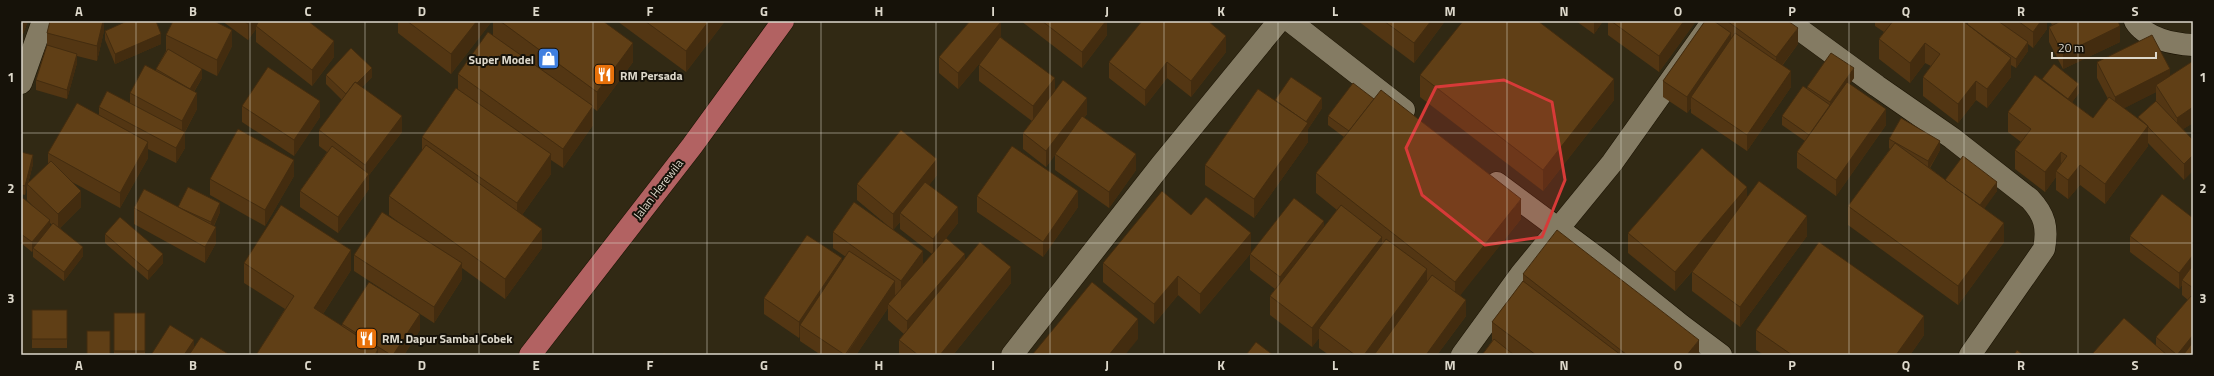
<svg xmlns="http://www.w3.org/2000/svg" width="2214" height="376" font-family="'Titillium Web',sans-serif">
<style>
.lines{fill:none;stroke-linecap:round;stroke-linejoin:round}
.minor-casing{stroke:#191100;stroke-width:23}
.major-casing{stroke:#191100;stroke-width:23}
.minor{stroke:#847b63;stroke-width:22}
.major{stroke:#b26262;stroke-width:22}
.wall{fill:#533613;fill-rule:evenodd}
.shaded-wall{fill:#432c0f}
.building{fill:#603f16;stroke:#432c0f}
.marked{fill:#d73a38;fill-opacity:0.2;stroke:#d73a38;stroke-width:3;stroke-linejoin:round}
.grid{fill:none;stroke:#ddd8cb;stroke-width:1;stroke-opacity:0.55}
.labels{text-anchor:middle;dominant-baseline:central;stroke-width:4;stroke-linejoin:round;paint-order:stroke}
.poi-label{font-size:12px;font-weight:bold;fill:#ddd8cb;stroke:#161209;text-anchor:start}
.street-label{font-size:12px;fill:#ddd8cb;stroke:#161209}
.neatline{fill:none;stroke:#ddd8cb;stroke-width:1.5}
.grid-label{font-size:13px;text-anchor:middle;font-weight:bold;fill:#ddd8cb}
</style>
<rect width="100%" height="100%" fill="#312914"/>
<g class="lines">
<defs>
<g id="minor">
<polyline points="1290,21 1404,110"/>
<path d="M1788,21L1877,86L1952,138L2030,199C2045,215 2048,228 2044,249L1970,355"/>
<path d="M2135,21C2146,39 2174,44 2193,45"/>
<polyline points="21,83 43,21"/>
<polyline points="1497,183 1599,259 1681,325 1721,355"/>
<polyline points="1012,355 1161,165 1279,21"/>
<polyline points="1462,355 1521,274 1612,163 1713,21"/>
</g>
<polyline id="major" points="530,355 692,146 783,21"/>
</defs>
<!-- minor casing -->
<use href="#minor" class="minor-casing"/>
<!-- major casing -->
<use href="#major" class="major-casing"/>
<!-- minor -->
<use href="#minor" class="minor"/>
<!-- major -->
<use href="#major" class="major"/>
</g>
<!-- wall -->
<g class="wall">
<polygon points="21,21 28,21 23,34 21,34"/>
<polygon points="104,21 104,31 97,61 77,56 77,63 67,99 36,90 36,80 47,45 47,33"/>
<polygon points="222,21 308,21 334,57 312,86 256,42 256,29 248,40"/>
<polygon points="398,21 492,21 451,74 398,33"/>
<polygon points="493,21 603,21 633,62 597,111 593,108 593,125 563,168 551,160 551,174 522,215 542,248 505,299 462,268 462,279 434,323 354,271 354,255 404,226 389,215 389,196 422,151 422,137 458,89 458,74 493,35"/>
<polygon points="617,21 725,21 686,72"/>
<polygon points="1021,21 1107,21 1107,35 1082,68"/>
<polygon points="1212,21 1211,24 1226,52 1191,97 1167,78 1145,106 1109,78 1109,62"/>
<polygon points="1358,21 1445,21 1414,63"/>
<polygon points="1576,21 1603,21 1594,34"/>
<polygon points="1608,21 1696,21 1659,72 1608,35"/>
<polygon points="1705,21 1788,21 1798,44 1782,66 1791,87 1747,151 1691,113 1691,108 1687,113 1663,97 1663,81"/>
<polygon points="1875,21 1968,21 1966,23 1967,24 1969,21 2047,21 2047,29 2033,48 2028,44 2028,51 2016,68 2011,65 2011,77 1987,108 1976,100 1958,123 1923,96 1923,77 1931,66 1925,63 1910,83 1879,59 1879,39 1884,32 1875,26"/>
<polygon points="2050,21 2118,21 2120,42 2063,69 2049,42 2049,27 2052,25"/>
<polygon points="105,31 161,44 115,64 105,40"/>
<path d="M166,35L232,46L217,76L201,68L202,78L194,92L197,109L185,132V148L176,163L148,149V158L120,208L72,182L81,207L60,228L83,256L64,281L33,257V250L32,252L21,243V252V200L34,207L27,200V186L25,195L21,194V152L33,164L28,184L48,164V153L99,115V107L130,103V93L156,71V69L166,51ZM50,223L52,225L50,227Z"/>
<polygon points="1001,37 1055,90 1087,114 1084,118 1136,170 1109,208 1055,170 1055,155 1046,167 1023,149 1023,133 1032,121 979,81 979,65 989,52 958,89 939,73 939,57"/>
<path d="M2097,62L2170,76L2193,123L2183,129L2193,140L2184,180L2148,143V146L2105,204L2080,185L2068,199L2056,190V177L2045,192L2015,169V150L2021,142L2008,132V112L2079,93L2072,102L2093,118L2108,99L2097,78ZM2156,92V101L2138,117V119L2124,108Z"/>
<polygon points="326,75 372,77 362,87 402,132 369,175 369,189 338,233 300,207 300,191 327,152 319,146 319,130 342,100 326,84"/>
<polygon points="1420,75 1614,100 1543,191 1420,97"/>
<polygon points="1854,78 1849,84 1886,125 1836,196 1797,168 1797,152 1805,141 1782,125 1782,116 1807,89 1807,87"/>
<polygon points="1275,100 1322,108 1308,129 1308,142 1254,218 1205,185 1205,165"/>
<polygon points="1374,100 1521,219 1460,295 1466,316 1437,355 1329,355 1319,348 1319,338 1312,347 1270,315 1270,296 1275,289 1250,270 1250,254 1324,228 1337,210 1316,193 1316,173 1344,137 1328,125 1328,116"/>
<polygon points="242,106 320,117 294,156 242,122"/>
<polygon points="1889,139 1940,150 1930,168 1945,180 1997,191 1984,208 2004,242 1958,305 1848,225 1848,206 1890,149 1889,148"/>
<polygon points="937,175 929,185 958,223 946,238 965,260 1011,283 953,355 899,355 899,340 904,334 888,320 888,308 856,355 821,355 800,341 800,335 799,338 764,314 764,298 842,263 846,257 833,248 833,232 923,264 932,254 900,229 900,222 893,230 857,200 857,184"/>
<polygon points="294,176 265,226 210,195 210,179"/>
<polygon points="977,196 1078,207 1043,257 977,212"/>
<polygon points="1747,196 1807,236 1740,327 1692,291 1692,272 1696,267 1675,291 1628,253 1628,233"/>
<polygon points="178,207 220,212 214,226 216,243 205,263 134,224 134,208"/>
<polygon points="1191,215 1251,253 1200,314 1178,295 1154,324 1103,282 1103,263"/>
<polygon points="2193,218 2193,355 2093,355 2093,353 2156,345 2156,337 2188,300 2182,295 2182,285 2179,289 2130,252 2130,236"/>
<polygon points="105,234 163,263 148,280 105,243"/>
<polygon points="244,263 351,270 323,314 342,326 342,324 420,330 404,355 256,355 285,309 244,283"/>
<polygon points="1523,274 1699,355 1482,355 1492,341 1492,322 1523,281"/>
<rect x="32" y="310" width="35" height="38"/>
<rect x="114" y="313" width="31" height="42"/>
<polygon points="1756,330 1924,335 1910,355 1764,355 1756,350"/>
</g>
<!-- shaded-wall -->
<g class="shaded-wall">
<polygon points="23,21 28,21 23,34"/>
<polygon points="103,21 104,21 104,31 97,61 97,46"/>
<polygon points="250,21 262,21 256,26 256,29 248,40 248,24"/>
<polygon points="477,21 492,21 451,74 451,54"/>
<polygon points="709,21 725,21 686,72 686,51"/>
<polygon points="1106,21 1107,21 1107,35 1082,68 1082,52"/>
<polygon points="1431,21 1445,21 1414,63 1414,43"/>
<polygon points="1594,21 1603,21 1594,34"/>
<polygon points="1684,21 1696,21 1659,72 1659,56"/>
<polygon points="2041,21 2047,21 2047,29 2033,48 2033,32"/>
<polygon points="1001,22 1001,38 958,89 958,73"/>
<polygon points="2120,26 2120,42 2063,69 2063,54"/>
<polygon points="1798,28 1798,44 1776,73 1776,57"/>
<polygon points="232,30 232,46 217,76 217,60"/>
<polygon points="1731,33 1731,49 1691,97 1691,108 1687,113 1687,97"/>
<polygon points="161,34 161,44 115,64 115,54"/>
<polygon points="1226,36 1226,52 1191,97 1191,81"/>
<polygon points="334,41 334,57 312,86 312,70"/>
<polygon points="2028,42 2028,51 2016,68 2016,59"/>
<polygon points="633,43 633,62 597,111 597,92"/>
<polygon points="1925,43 1925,63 1910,83 1910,63"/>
<polygon points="77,54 77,63 67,99 67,90"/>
<polygon points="2011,58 2011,77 1987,108 1987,89"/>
<polygon points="1167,62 1167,78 1145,106 1145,90"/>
<polygon points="372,68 372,77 346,104 346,94"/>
<polygon points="1854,68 1854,78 1831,111 1830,102"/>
<polygon points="202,69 202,78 190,98 190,89"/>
<polygon points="2170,69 2170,85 2156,85 2156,92 2115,113 2115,97"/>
<polygon points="1791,71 1791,87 1747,151 1747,135"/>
<polygon points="1055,78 1055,94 1033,122 1033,106"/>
<polygon points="1614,79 1614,100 1543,191 1543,170"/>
<polygon points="1976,81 1976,100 1958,123 1958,104"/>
<polygon points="2079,84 2079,93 2067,109 2067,99"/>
<polygon points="197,93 197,109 182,137 182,121"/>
<polygon points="1087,98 1087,114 1046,167 1046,151"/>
<polygon points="1322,98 1322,108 1308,129 1308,142 1254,218 1254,199 1303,126"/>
<polygon points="320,101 320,117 294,156 294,140"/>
<polygon points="593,106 593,125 563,168 563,149"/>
<polygon points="2193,107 2193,123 2177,133 2177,118"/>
<polygon points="1886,109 1886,125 1836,196 1836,180"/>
<polygon points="402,116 402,132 369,175 369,189 338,233 338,217 365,180 365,165"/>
<polygon points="2148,126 2148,146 2105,204 2105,184"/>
<polygon points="185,132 185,148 176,163 176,148"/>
<polygon points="1940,141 1940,150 1928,170 1928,161"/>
<polygon points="148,142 148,158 120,208 120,193"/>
<polygon points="2061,152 2061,171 2056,171 2056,177 2045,192 2045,172"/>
<polygon points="551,154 551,174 517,222 517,203"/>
<polygon points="1136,154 1136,170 1109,208 1109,192"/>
<polygon points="33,155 33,164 25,195 25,186"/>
<polygon points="2193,155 2193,171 2184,180 2184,164"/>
<polygon points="937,159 937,175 904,217 900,213 900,222 893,230 893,214"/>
<polygon points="294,160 294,176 265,226 265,210"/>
<polygon points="2080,165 2080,185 2068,199 2068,180"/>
<polygon points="1997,182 1997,191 1980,215 1980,205"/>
<polygon points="1747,187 1747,206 1675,291 1675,272"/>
<polygon points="81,191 81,207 58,230 58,214"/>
<polygon points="1078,191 1078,207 1043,257 1043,242"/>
<polygon points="1521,199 1521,219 1455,302 1455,282"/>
<polygon points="220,203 220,212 211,231 211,222"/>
<polygon points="958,207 958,223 933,255 933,239"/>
<polygon points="1807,216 1807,236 1740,327 1740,307"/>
<polygon points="50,220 50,229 33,248 33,250 32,252 32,242"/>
<polygon points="1324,221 1324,237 1280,293 1280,277"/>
<polygon points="2004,223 2004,242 1958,305 1958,286"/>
<polygon points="216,227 216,243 205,263 205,247"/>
<polygon points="542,229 542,248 505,299 505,279"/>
<polygon points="1251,233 1251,253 1200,314 1200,294"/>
<polygon points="1382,237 1382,257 1319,328 1319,338 1312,347 1312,328"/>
<polygon points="83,247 83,256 64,281 64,272"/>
<polygon points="351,250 351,270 314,328 314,308"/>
<polygon points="923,251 923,267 901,297 901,281"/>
<polygon points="163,254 163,263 148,280 148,271"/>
<polygon points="965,254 965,270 907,336 907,321"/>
<polygon points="2193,255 2193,271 2182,280 2182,285 2179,289 2179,273"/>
<polygon points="842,258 842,274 800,325 800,335 799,338 799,322"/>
<polygon points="462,263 462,279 434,323 434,307"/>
<polygon points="1011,267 1011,283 953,355 940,355"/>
<polygon points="1427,269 1427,289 1378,355 1364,355"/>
<polygon points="1178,276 1178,295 1154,324 1154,304"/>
<polygon points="895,281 895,297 888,304 888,308 856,355 846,355"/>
<polygon points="1466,300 1466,316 1437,355 1426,355"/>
<polygon points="420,314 420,330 404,355 393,355"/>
<polygon points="1924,316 1924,335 1910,355 1896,355"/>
<polygon points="1138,319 1138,339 1125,355 1109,355"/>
<polygon points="2193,335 2193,351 2184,354 2184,355 2177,355"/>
<polygon points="194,340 194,349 190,355 184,355"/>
<polygon points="1699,340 1699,355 1687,355"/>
<polygon points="378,349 378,355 375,355"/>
</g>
<!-- building -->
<g class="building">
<polygon points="50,21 103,21 97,46 47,33"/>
<polygon points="127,21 156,21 161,34 115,54 105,31"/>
<polygon points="173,21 214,21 232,30 217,60 166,35"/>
<polygon points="244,21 250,21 248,24"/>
<polygon points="259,21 308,21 334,41 312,70 256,26"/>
<polygon points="407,21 477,21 451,54"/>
<polygon points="500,21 603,21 633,43 597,92"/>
<polygon points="645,21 709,21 686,51"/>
<polygon points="970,21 1000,21 1001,22 958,73 939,57"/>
<polygon points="1042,21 1106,21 1082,52"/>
<polygon points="1142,21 1208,21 1226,36 1191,81 1167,62 1145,90 1109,62"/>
<polygon points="1384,21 1431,21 1414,43"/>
<polygon points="1463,21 1538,21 1614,79 1543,170 1420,75"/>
<polygon points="1611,21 1684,21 1659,56"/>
<polygon points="1705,21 1714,21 1731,33 1687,97 1663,81"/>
<polygon points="1727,21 1788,21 1798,28 1776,57"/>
<polygon points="1893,21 1963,21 2011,58 1987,89 1976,81 1958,104 1923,77 1940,54 1925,43 1910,63 1879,39"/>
<polygon points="1969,21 1998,21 2028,42 2016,59 1987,39 1967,24"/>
<polygon points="2018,21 2041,21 2033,32"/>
<polygon points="2061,21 2118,21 2120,26 2063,54 2049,27"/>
<polygon points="488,32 593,106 563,149 458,74"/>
<polygon points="1735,33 1791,71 1747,135 1691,97"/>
<polygon points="2152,35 2170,69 2115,97 2097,62"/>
<polygon points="1000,37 1055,78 1033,106 979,65"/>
<polygon points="47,45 77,54 67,90 36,80"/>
<polygon points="351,48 372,68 357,83 355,82 346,94 326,75"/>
<polygon points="168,49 202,69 190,89 156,69"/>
<polygon points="1831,53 1854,68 1830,102 1807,87"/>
<polygon points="2193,61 2193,107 2177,118 2156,85"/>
<polygon points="2054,64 2079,84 2068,99 2042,79"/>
<polygon points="145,65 197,93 182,121 130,93"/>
<polygon points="268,67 320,101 294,140 242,106"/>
<polygon points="2035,75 2093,118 2109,97 2148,126 2105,184 2080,165 2068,180 2056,171 2067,156 2061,152 2045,172 2015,150 2031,129 2008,112"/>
<polygon points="1291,77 1322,98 1306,122 1275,100"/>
<polygon points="1063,80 1087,98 1046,151 1023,133"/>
<polygon points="355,82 402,116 365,165 319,130"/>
<polygon points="1847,82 1886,109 1836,180 1797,152"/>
<polygon points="1353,83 1374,99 1349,131 1328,116"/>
<polygon points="1803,86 1830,105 1809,135 1782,116"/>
<polygon points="456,88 551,154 517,203 422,137"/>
<polygon points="1258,89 1308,123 1254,199 1205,165"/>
<polygon points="1381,90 1521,199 1455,282 1316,173"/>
<polygon points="107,91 185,132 176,148 99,107"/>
<polygon points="2156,101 2193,140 2193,155 2184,164 2148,127 2148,126 2138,117"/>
<polygon points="77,103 148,142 120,193 48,153"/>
<polygon points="1082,116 1136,154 1109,192 1055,154"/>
<polygon points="1901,118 1940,141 1928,161 1889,139"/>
<polygon points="238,129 294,160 265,210 210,179"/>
<polygon points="901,130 937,159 893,214 857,184"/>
<polygon points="1895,143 2004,223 1958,286 1848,206"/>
<polygon points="426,145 542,229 505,279 389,196"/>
<polygon points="332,146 369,174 338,217 300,191"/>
<polygon points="1012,146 1078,191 1043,242 977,196"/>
<polygon points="1702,148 1747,187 1675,272 1628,233"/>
<polygon points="21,152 33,155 25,186 21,185"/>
<polygon points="1963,156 1997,182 1980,205 1945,180"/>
<polygon points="51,161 81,191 58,214 27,184"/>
<polygon points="1759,181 1807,216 1740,307 1692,272"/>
<polygon points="925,182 958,207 933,239 900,213"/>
<polygon points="188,187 220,203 211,222 178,207"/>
<polygon points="144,189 216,227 205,247 134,208"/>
<polygon points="1162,191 1191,215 1206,197 1251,233 1200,294 1178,276 1154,304 1103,263"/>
<polygon points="2162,194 2193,218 2193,255 2179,273 2130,236"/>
<polygon points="23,198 50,220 32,242 21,234 21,200"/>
<polygon points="1294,198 1324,221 1280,277 1250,254"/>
<polygon points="854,202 923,251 901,281 833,232"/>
<polygon points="281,205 351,250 314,308 378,349 375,355 256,355 294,296 244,263"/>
<polygon points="1341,205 1382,237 1312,328 1270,296"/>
<polygon points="382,212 462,263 434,307 354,255"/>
<polygon points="120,217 163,254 148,271 105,234"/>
<polygon points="53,223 83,247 64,272 33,248"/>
<polygon points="1557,230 1699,340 1687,355 1627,355 1523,274"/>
<polygon points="807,235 842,258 799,322 764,298"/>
<polygon points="946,238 965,254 907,321 888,304"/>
<polygon points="1386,239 1427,269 1364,355 1355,355 1319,328"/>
<polygon points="980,242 1011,267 940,355 918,355 899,340"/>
<polygon points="1819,242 1924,316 1896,355 1792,355 1756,330"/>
<polygon points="849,251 895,281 845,355 800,325"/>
<polygon points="2193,265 2193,288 2182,280"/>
<polygon points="1432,275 1466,300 1426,355 1374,355"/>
<polygon points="1523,281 1621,355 1536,355 1492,322"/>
<polygon points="369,282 420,314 393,355 391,355 342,324"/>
<polygon points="1092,282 1138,319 1109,355 1032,355"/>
<polygon points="2191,296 2193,297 2193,335 2177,355 2156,337"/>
<rect x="32" y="310" width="35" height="29"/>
<rect x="114" y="313" width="31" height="38"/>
<polygon points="2124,318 2167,355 2096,355 2093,353"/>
<polygon points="170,325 194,340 184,355 151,355"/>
<rect x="87" y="331" width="23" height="24"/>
<polygon points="201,337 230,355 189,355"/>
<polygon points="1494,339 1514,355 1482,355"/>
<polygon points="1256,342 1273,355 1246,355"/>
<polygon points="2193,342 2193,355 2185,355 2184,354"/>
<polygon points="2017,350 2023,355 2014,355"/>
<polygon points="664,353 667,355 662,355"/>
</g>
<!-- marked area -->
<path class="marked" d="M1504,80L1552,102L1565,180L1542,237L1485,245L1422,195L1406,148L1436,87Z"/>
<!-- grid -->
<path class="grid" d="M136,21V355M250,21V355M365,21V355M479,21V355M593,21V355M707,21V355M821,21V355M936,21V355M1050,21V355M1164,21V355M1278,21V355M1393,21V355M1507,21V355M1621,21V355M1735,21V355M1849,21V355M1964,21V355M2078,21V355M21,133H2193M21,243H2193"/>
<!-- icons -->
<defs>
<symbol id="shop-square" viewBox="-11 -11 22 22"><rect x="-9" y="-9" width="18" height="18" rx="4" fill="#3f7fe0" stroke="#161209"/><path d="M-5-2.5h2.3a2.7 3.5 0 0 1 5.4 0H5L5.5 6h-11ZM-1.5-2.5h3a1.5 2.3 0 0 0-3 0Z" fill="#fff"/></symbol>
<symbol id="restaurant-square" viewBox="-11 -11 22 22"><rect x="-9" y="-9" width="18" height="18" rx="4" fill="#e8710a" stroke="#161209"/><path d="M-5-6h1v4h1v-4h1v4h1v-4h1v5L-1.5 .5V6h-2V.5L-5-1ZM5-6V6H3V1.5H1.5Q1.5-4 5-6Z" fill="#fff"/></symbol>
</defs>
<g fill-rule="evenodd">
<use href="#shop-square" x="536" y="46" width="25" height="25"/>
<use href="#restaurant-square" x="592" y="62" width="25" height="25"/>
<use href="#restaurant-square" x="354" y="326" width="25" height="25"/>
</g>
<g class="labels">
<!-- poi labels -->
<g class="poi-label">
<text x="534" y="59" text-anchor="end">Super Model</text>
<text x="620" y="75">RM Persada</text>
<text x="382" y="338">RM. Dapur Sambal Cobek</text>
</g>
<!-- street labels -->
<g class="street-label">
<text transform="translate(658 189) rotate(-52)">Jalan Herewila</text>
</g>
</g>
<!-- border -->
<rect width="2214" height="376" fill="none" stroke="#161209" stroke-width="44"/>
<!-- scale -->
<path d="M2052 52v6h104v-6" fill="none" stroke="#ddd8cb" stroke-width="2"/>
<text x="2058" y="52" font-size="12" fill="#ddd8cb" stroke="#161209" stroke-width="3" paint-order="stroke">20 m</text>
<rect x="22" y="22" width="2170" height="332" class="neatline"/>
<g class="grid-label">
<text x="79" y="16">A</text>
<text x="193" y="16">B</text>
<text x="308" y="16">C</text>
<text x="422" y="16">D</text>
<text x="536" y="16">E</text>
<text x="650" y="16">F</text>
<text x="764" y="16">G</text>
<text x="879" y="16">H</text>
<text x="993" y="16">I</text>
<text x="1107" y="16">J</text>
<text x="1221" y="16">K</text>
<text x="1335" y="16">L</text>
<text x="1450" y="16">M</text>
<text x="1564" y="16">N</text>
<text x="1678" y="16">O</text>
<text x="1792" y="16">P</text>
<text x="1906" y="16">Q</text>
<text x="2021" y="16">R</text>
<text x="2135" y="16">S</text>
<text x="11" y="82">1</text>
<text x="2203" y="82">1</text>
<text x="11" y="193">2</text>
<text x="2203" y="193">2</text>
<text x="11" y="303">3</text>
<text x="2203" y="303">3</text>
<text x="79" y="370">A</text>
<text x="193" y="370">B</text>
<text x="308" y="370">C</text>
<text x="422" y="370">D</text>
<text x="536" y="370">E</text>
<text x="650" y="370">F</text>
<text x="764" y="370">G</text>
<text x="879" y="370">H</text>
<text x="993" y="370">I</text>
<text x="1107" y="370">J</text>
<text x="1221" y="370">K</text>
<text x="1335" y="370">L</text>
<text x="1450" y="370">M</text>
<text x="1564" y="370">N</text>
<text x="1678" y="370">O</text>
<text x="1792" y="370">P</text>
<text x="1906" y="370">Q</text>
<text x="2021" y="370">R</text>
<text x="2135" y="370">S</text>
</g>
</svg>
